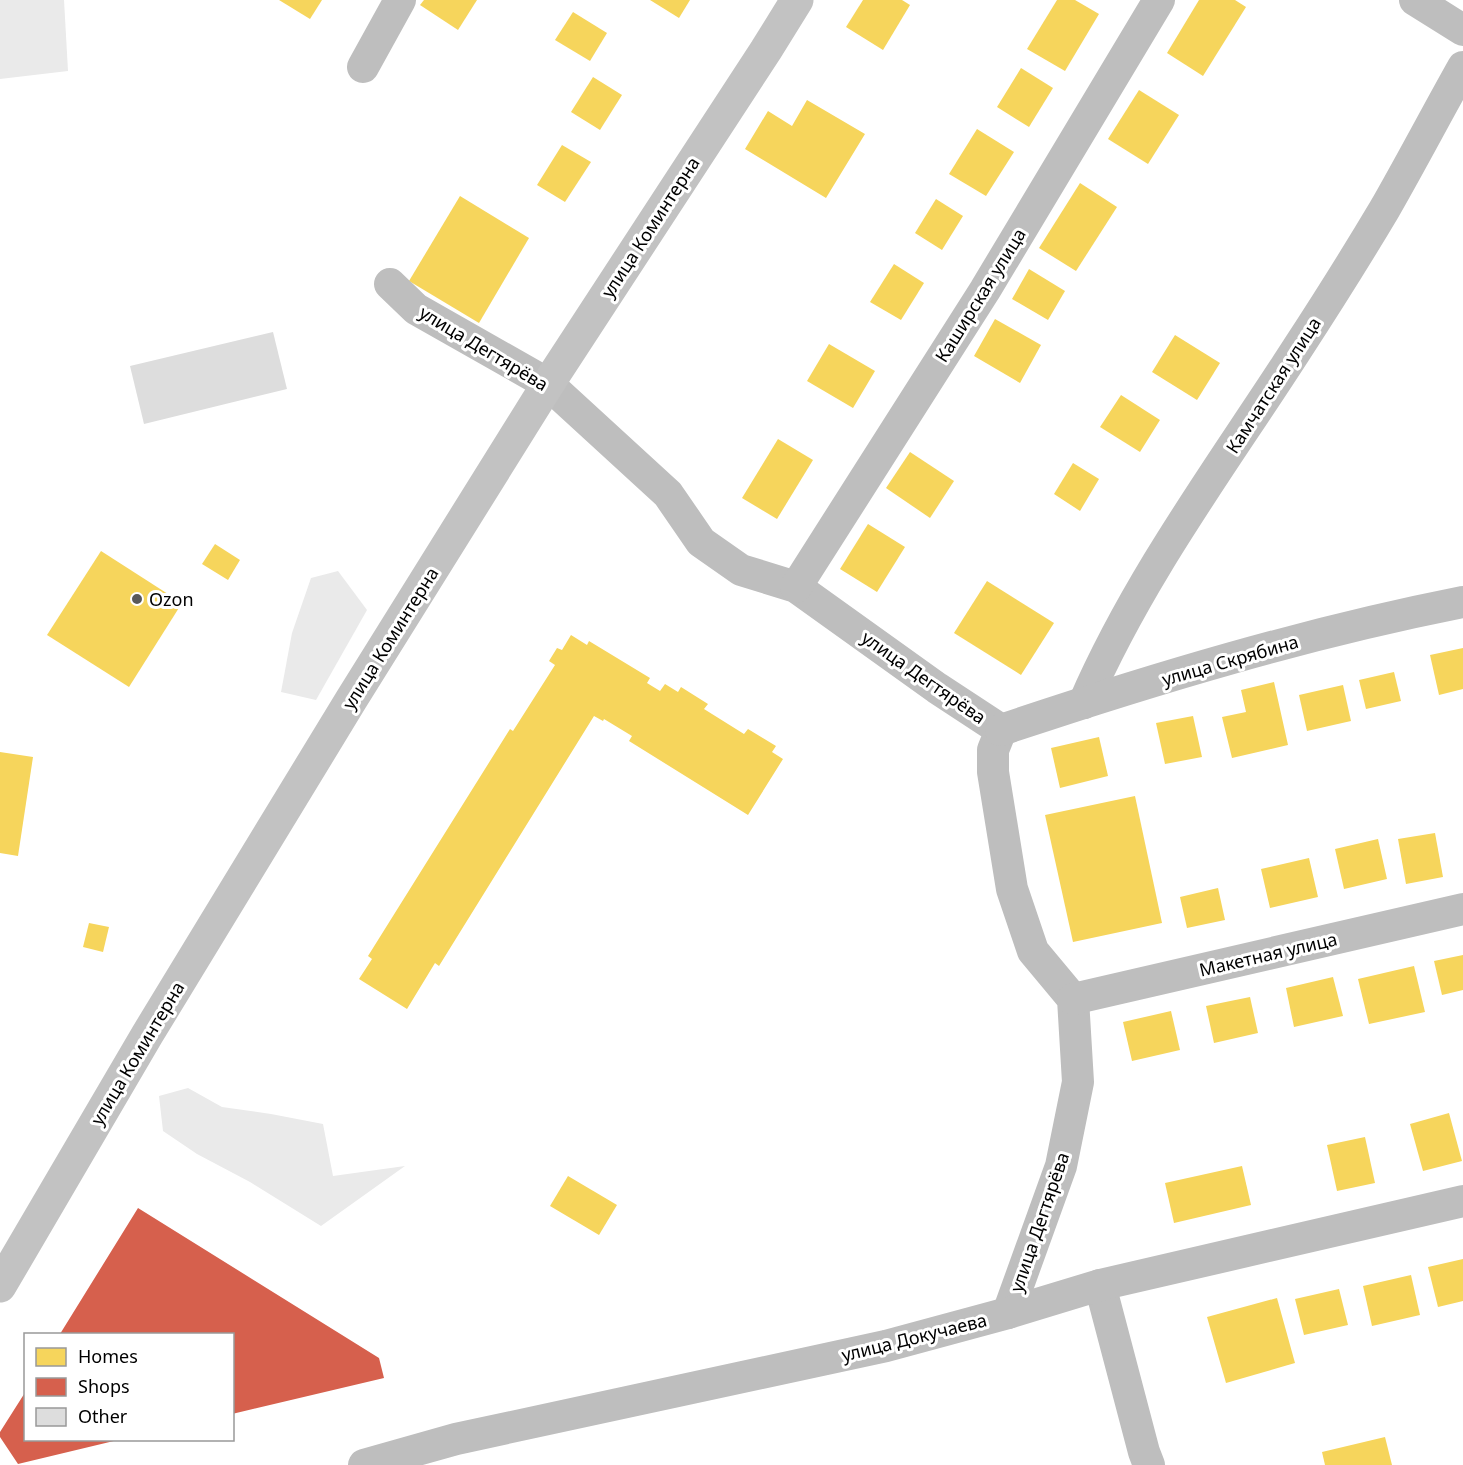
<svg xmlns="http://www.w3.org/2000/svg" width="1463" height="1465" font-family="'Noto Sans',sans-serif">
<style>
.green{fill:#eaeaea}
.homes{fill:#f6d55c}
.shops{fill:#d6604d}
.building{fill:#ddd}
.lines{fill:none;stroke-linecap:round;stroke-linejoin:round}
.street{stroke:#bebebe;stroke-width:32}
.secondary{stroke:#c2c2c2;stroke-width:33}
.poi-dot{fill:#595959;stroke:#fff;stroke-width:2}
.labels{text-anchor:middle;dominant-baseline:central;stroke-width:6;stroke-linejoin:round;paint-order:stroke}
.street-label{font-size:18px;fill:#000;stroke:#fff}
.poi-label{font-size:18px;fill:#000;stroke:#fff;text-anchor:start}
</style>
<rect width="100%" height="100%" fill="#fff"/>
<!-- green -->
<g class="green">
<polygon points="0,0 64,0 68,71 0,79"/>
<polygon points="338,571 367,610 316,700 281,692 292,633 311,578"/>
<polygon points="188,1088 222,1107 271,1114 323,1124 333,1176 405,1166 321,1226 250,1182 197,1154 163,1131 159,1096"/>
</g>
<!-- homes -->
<g class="homes">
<polygon points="279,0 322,0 310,19"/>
<polygon points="424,0 477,0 458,30 420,5"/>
<polygon points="650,0 690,0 679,18"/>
<polygon points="863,0 902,0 910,5 883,50 846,27"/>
<polygon points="1057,0 1075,0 1099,14 1065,71 1027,49"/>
<polygon points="1199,0 1235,0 1246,7 1203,76 1167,53"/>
<polygon points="573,12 607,33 590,61 555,40"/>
<polygon points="1021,68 1053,88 1029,127 997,107"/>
<polygon points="593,77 622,95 600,130 571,112"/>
<polygon points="1139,90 1179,115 1148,164 1108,139"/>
<polygon points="807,100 865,134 826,198 745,149 768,111 792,126"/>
<polygon points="977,129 1014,152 986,196 949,174"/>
<polygon points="562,145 591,162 565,202 537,185"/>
<polygon points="1080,183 1117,207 1076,271 1039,248"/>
<polygon points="460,196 529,238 479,323 409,281"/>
<polygon points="936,199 963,216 942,250 915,233"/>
<polygon points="894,264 924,283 901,320 870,302"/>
<polygon points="1029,269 1065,291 1048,320 1012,299"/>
<polygon points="995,319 1041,345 1020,383 974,356"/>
<polygon points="1175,335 1220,363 1197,400 1152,372"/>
<polygon points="829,344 875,371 853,408 807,381"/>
<polygon points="1121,395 1160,420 1140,452 1100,427"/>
<polygon points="778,439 813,460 777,519 742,498"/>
<polygon points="910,452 954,481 930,518 886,488"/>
<polygon points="1073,463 1099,479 1080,511 1054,494"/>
<polygon points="868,524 905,547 877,592 840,569"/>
<polygon points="215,544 240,560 228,580 202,564"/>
<polygon points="101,551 182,603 129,687 47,635"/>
<polygon points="987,581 1054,623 1021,675 954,633"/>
<polygon points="571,635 587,645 589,641 650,678 647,683 660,691 665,684 678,692 681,687 708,704 704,709 744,734 748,729 776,746 772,752 783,759 748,815 629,741 632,736 604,719 603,721 594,716 439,966 435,963 407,1009 359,979 372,959 368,956 510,729 513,731 555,665 549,661 557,648 562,650"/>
<polygon points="1463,648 1463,689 1439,695 1430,655"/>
<polygon points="1394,672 1401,701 1366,709 1359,680"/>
<polygon points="1274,682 1288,745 1232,758 1222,717 1246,712 1241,690"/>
<polygon points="1343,685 1351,721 1307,731 1299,695"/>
<polygon points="1193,716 1202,757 1165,764 1156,723"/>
<polygon points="1099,737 1108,776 1060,788 1051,748"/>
<polygon points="0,752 33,757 18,856 0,853"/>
<polygon points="1135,796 1162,923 1073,942 1045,815"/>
<polygon points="1435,833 1443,877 1406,884 1398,839"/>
<polygon points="1378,839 1387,879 1344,889 1335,849"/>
<polygon points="1309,858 1318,897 1270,908 1261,869"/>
<polygon points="1218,888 1225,920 1187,928 1180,897"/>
<polygon points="89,923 109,927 103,952 83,947"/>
<polygon points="1463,955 1463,990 1442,995 1434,961"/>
<polygon points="1414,966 1425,1012 1369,1024 1358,979"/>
<polygon points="1333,977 1343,1016 1294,1027 1286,988"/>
<polygon points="1250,997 1258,1033 1214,1043 1206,1006"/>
<polygon points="1171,1011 1180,1050 1132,1061 1123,1022"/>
<polygon points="1449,1113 1462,1161 1423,1171 1410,1124"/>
<polygon points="1365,1137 1375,1183 1337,1191 1327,1145"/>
<polygon points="1242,1166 1251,1205 1174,1223 1165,1183"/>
<polygon points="568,1176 617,1205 599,1235 550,1206"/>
<polygon points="1463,1259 1463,1301 1438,1307 1428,1267"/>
<polygon points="1411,1275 1420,1315 1372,1326 1363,1286"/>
<polygon points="1339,1289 1348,1325 1304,1335 1295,1299"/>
<polygon points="1277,1298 1295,1363 1226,1383 1207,1317"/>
<polygon points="1385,1437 1392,1465 1325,1465 1322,1452"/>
</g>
<!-- shops -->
<g class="shops">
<polygon points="138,1208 379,1358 384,1378 232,1414 232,1334 60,1334"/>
<polygon points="26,1391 26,1440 118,1440 18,1464 0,1437 0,1432"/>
</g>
<!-- building -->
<polygon class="building" points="273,332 287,389 144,424 130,366"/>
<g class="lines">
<!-- street -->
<g class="street">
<polyline points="1415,0 1463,30"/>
<polyline points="363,67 400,0"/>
<polyline points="390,284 416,309 548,384 668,494 701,542 741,570 796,587 937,688 1001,730 993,750 993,772 1012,889 1033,951 1073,999 1078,1082 1061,1166 1008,1313"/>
<polyline points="796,587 985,290 1159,0"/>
<path d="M1084,703C1139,576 1223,464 1297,349C1327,303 1356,257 1384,210C1411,163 1436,115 1463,67"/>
<path d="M1001,730C1153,679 1306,633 1463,602"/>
<polyline points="1073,999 1463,909"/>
<polyline points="1100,1285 1144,1452 1149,1465"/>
<polyline points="364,1465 456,1439 886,1346 1008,1313 1100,1285 1463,1201"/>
</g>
<!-- secondary -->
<polyline class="secondary" points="0,1286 147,1035 351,700 548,384 766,50 797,0"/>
</g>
<!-- markers -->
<circle class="poi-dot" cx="137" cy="599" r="6"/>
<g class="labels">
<!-- street labels -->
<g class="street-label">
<text transform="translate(650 227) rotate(-57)">улица Коминтерна</text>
<text transform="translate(980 295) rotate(-58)">Каширская улица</text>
<text transform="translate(484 348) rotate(31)">улица Дегтярёва</text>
<text transform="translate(1273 385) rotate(-57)">Камчатская улица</text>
<text transform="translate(390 638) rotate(-58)">улица Коминтерна</text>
<text transform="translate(1230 660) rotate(-16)">улица Скрябина</text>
<text transform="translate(924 677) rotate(35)">улица Дегтярёва</text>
<text transform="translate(1268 954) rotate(-13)">Макетная улица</text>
<text transform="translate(137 1053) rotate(-59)">улица Коминтерна</text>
<text transform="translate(1039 1222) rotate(-71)">улица Дегтярёва</text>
<text transform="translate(914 1337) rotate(-14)">улица Докучаева</text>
</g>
<!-- poi labels -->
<g class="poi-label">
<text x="149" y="599">Ozon</text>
</g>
</g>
<!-- legend -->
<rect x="24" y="1333" width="210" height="108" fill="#ffffff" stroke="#999999" stroke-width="1.5"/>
<rect x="36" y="1348" width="30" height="18" fill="#f6d55c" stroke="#999999" stroke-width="1.5"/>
<text x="78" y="1363" font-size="18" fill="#000000">Homes</text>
<rect x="36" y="1378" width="30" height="18" fill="#d6604d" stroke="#999999" stroke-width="1.5"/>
<text x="78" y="1393" font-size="18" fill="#000000">Shops</text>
<rect x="36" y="1408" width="30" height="18" fill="#dddddd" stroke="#999999" stroke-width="1.5"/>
<text x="78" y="1423" font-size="18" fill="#000000">Other</text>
</svg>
